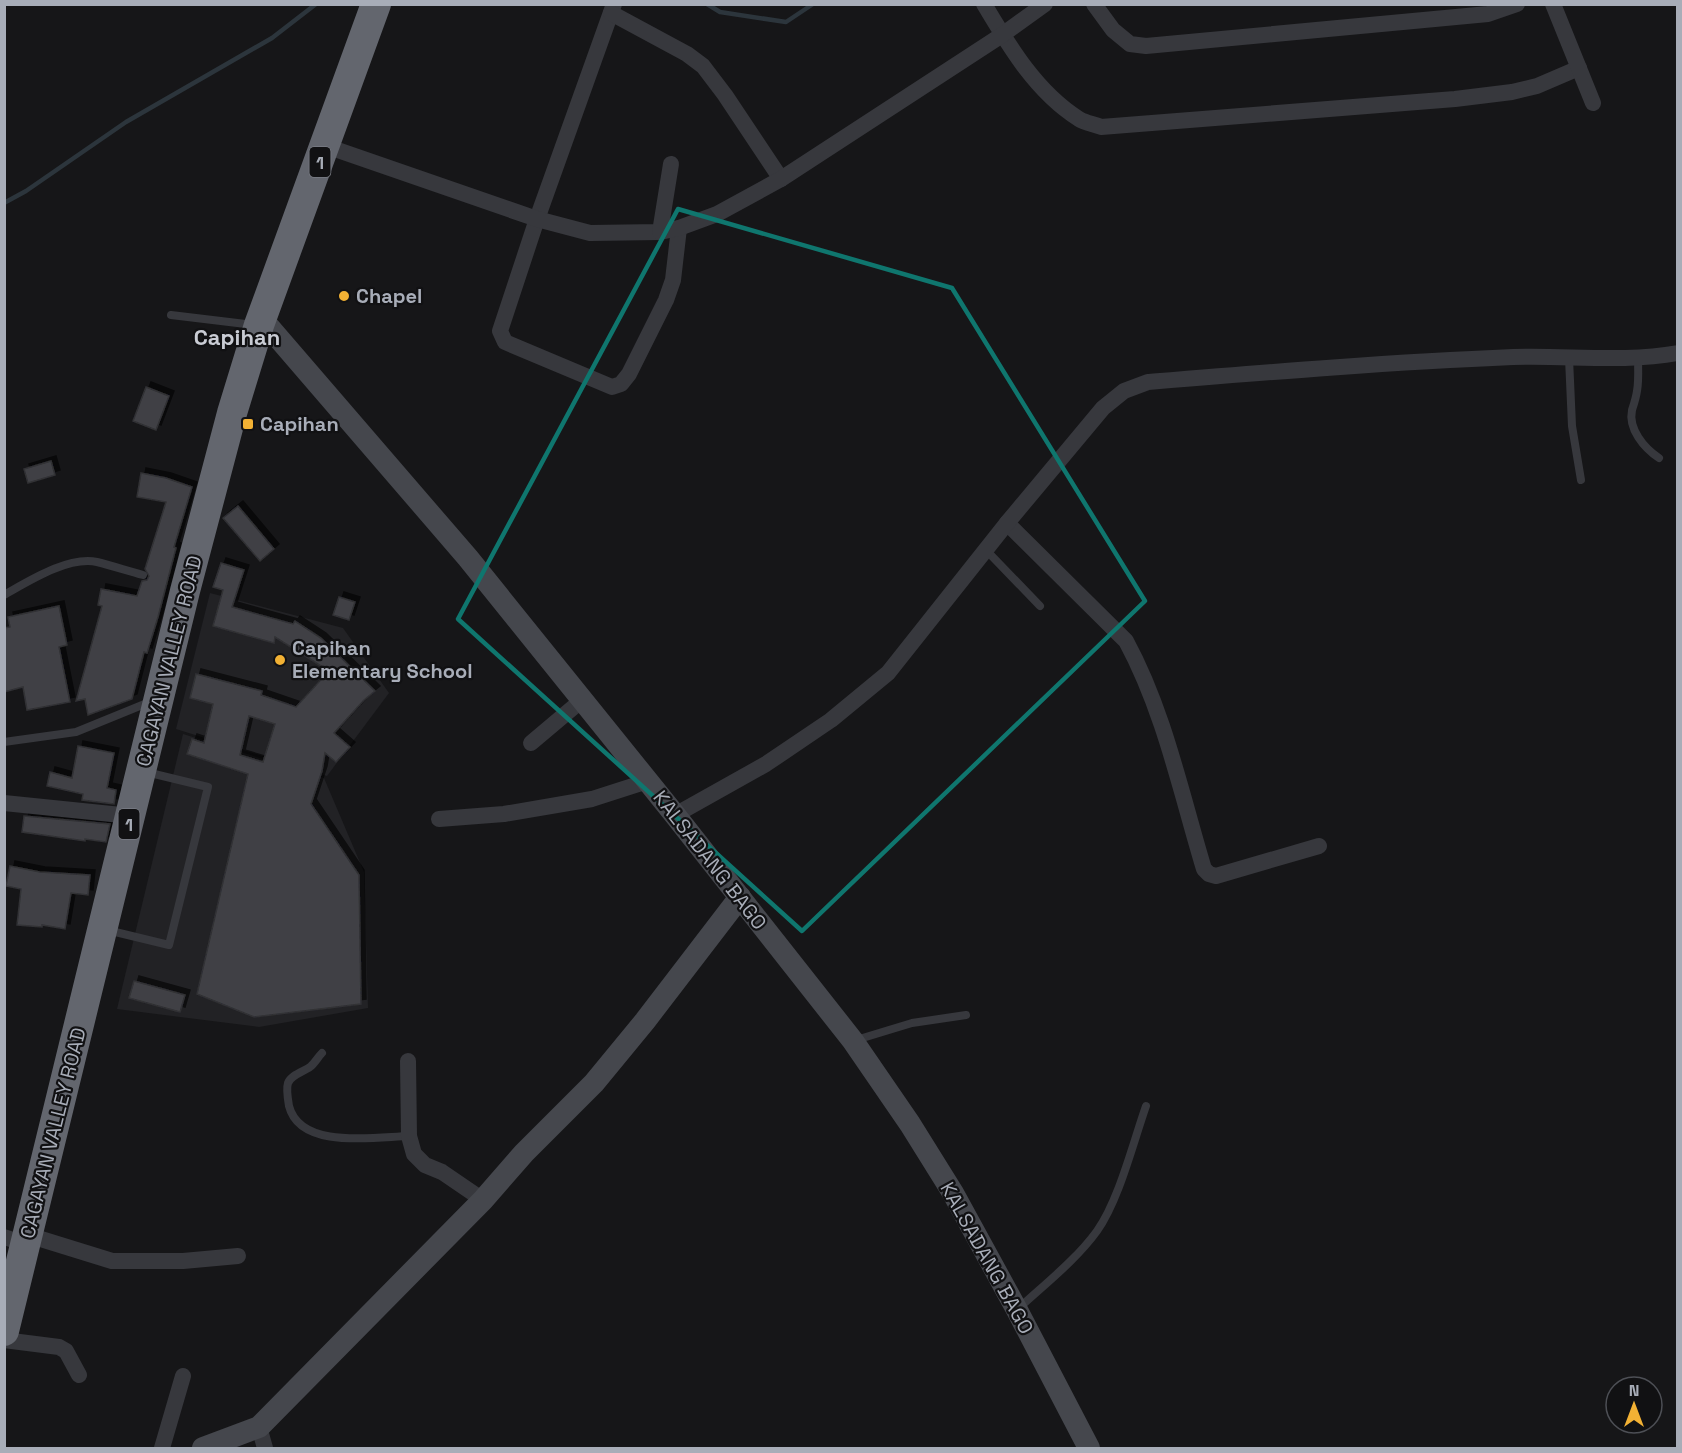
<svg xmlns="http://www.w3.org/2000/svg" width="1682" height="1453" font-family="'Space Grotesk',sans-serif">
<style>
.built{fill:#222225}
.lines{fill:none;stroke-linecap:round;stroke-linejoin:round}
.stream{stroke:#2c353c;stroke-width:4.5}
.building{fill:#404145;stroke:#303034;stroke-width:1.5;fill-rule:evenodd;filter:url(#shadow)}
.lane{stroke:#37383d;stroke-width:8}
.street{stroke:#37383d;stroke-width:16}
.secondary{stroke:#45474d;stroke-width:22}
.highway{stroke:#63666e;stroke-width:30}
.marked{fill:none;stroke:#0f766e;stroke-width:4.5;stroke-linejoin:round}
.poi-dot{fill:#f2b134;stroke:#111113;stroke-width:2}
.labels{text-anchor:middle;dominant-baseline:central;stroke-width:4.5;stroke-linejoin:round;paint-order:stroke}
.shield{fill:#111113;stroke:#7b7e86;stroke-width:1.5}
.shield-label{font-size:18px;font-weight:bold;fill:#a8adb8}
.poi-label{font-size:20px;font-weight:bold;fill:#a8adb8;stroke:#111113;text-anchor:start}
.street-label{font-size:20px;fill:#a8adb8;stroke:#111113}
.quarter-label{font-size:22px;font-weight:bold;fill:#c9ccd4;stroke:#111113}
</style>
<defs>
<filter id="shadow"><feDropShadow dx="5" dy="-5" stdDeviation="0" flood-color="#0009"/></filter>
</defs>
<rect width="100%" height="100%" fill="#161618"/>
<!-- built -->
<g class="built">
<polygon points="210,593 343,628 389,693 327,776 176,729"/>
<polygon points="183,734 324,778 364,872 368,1008 259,1027 117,1009"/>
</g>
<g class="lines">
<!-- stream -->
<g class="stream">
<polyline points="707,4 720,12 786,22 813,4"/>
<polyline points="4,203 26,191 126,122 272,38 316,4"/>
</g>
</g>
<!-- building -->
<g class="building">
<polygon points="146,387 169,396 156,430 133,421"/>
<polygon points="51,461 55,475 28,483 24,469"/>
<polygon points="141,473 166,478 192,487 174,547 176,548 158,617 147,653 144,652 132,699 88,715 85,699 76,701 102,606 98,605 101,589 137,596 142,581 147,580 149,576 145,569 166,502 137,497"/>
<polygon points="238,506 274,549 260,561 223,518"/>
<path d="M221,563L244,570L232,607L293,624L295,621L321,638L375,691L364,700L334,733L350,747L336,762L325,753L322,771L311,804L359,875L361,1004L254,1017L197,994L248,774L187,754L192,739L204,743L213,704L190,698L196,674L262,691L261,695L296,707L329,671L275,637L274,643L213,626L223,590L213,587ZM249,716L275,724L263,762L240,755Z"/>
<polygon points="339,597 355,602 349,620 333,615"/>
<polygon points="59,606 67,645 59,647 70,702 27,710 23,687 4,692 4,628 10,627 8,617"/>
<polygon points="78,746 114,753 107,788 116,790 114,804 82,800 83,794 47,786 50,772 72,778"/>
<polygon points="24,816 110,824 106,842 85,839 85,841 22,832"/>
<polygon points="10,866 40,872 90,875 88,895 71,893 65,929 42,925 42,927 17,925 21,889 6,886"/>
<polygon points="134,981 185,995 180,1012 129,998"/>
</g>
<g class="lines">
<!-- lane -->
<g class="lane">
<polyline points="171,315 254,325"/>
<path d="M1638,357C1638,368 1639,380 1637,391C1636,398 1634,404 1632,410C1628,429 1644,448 1659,458"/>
<polyline points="1569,358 1572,426 1581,480"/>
<polyline points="986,550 1040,606"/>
<path d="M4,595C29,581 68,556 97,562C113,566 128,571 143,575"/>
<polyline points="4,742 76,732 152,701"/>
<polyline points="107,930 169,945 208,787 146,772"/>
<polyline points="856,1040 912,1023 966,1015"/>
<path d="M322,1053C318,1057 315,1063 310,1067C303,1072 291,1075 288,1083C286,1089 288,1100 289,1106C300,1150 375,1137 409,1136"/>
<path d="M1018,1309C1045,1284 1076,1260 1097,1231C1119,1200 1133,1143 1146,1106"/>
</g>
<!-- street -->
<g class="street">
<polyline points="614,4 537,219 500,331 505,342 612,387 621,384 629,374 666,300 673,280 679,228"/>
<path d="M984,4C1009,46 1036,92 1079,119C1085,123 1094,124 1101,127L1455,99L1512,92L1537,86L1579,68"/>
<polyline points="1094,4 1113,30 1130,44 1146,46 1488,14 1517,4"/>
<polyline points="1553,4 1593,103"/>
<polyline points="611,13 687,54 703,66 725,95 781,179"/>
<polyline points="326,146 537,219 590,233 660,232 679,228 717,214 781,179 1002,35 1045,4"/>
<polyline points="660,232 671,164"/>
<path d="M1007,523L1126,641C1164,711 1181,793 1204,869L1209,874L1216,876L1319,846"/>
<polyline points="531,743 582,700"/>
<polyline points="4,803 131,816"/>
<path d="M675,815L766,764L831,720L888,673L1007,523L1103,408L1124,391L1148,382C1270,372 1391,362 1513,357C1568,355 1623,363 1678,353"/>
<polyline points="439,819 504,814 592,799 648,781"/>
<polyline points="408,1061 409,1136 414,1154 425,1165 442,1172 483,1200"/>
<polyline points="28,1235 112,1261 183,1261 238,1256"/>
<polyline points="4,1237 26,1244"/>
<polyline points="4,1340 59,1347 66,1351 79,1375"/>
<polyline points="259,1427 265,1448"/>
<polyline points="162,1448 183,1376"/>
</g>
<!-- secondary -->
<g class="secondary">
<polyline points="262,319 468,558 675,815 853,1041 910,1124 953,1193 1017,1310 1089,1448"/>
<polyline points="203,1448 259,1427 483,1200 524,1153 594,1083 645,1021 740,897"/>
</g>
<!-- highway -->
<polyline class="highway" points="4,1331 185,591 232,413 259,325 376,4"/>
</g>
<!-- marked area -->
<path class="marked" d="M678,209L952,288L1145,601L802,931L458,619Z"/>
<!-- markers -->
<g class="poi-dot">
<circle cx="344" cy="296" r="6"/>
<rect x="242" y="418" width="12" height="12" rx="3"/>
<circle cx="280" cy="660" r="6"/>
</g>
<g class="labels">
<!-- shield labels -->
<g class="shield">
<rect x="309.5" y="147" width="21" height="30" rx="4.5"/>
<rect x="118.5" y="809" width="21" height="30" rx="4.5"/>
</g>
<g class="shield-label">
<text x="320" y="162">1</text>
<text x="129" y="824">1</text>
</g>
<!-- poi labels -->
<g class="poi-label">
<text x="356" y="296">Chapel</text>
<text x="260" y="424">Capihan</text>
<text x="292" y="648">Capihan<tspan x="292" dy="23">Elementary School</tspan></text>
</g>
<!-- street labels -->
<g class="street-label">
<text transform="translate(169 661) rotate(-76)">CAGAYAN VALLEY ROAD</text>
<text transform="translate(710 860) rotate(52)">KALSADANG BAGO</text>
<text transform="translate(53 1133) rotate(-76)">CAGAYAN VALLEY ROAD</text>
<text transform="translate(987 1258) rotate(61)">KALSADANG BAGO</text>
</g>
<!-- quarter labels -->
<g class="quarter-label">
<text x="237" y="337">Capihan</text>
</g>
</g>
<!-- border -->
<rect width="1682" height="1453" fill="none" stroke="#a8adb8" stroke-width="12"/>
<!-- north arrow -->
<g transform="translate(1634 1405)"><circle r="28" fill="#111113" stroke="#4d4f55" stroke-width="1.5"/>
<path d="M0-4.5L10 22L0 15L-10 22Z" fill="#f2b134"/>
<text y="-9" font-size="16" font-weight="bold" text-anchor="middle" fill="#a8adb8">N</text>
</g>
</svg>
